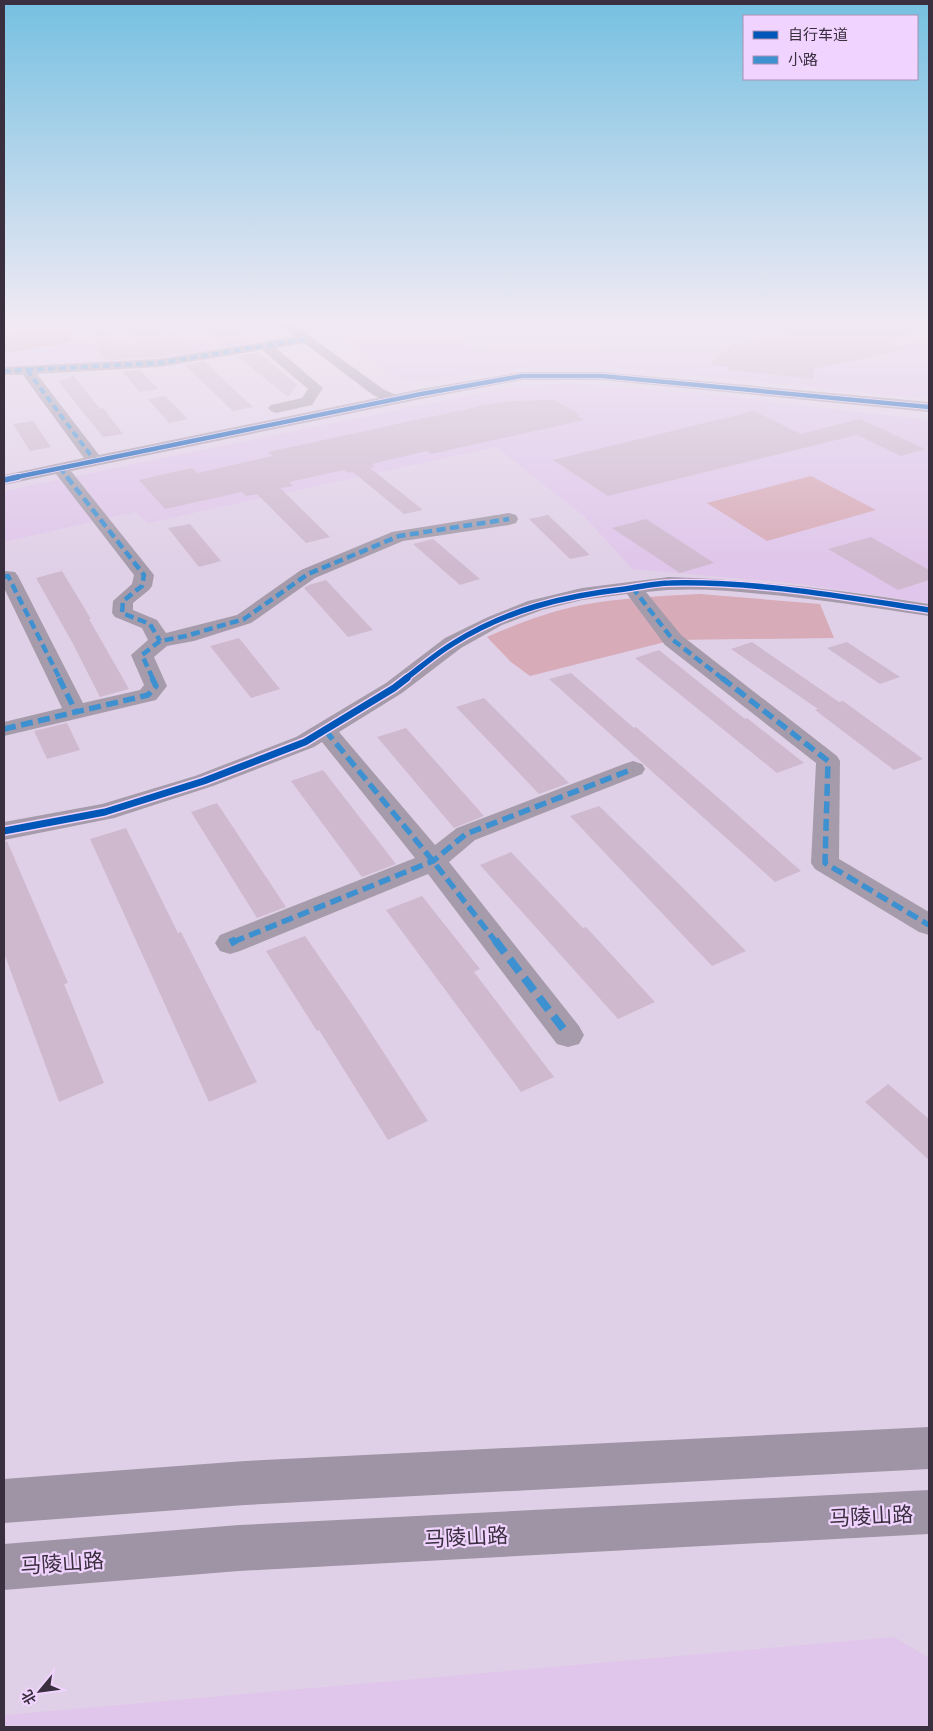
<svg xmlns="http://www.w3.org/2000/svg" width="933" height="1731" font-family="Lato,'Noto Sans SC',sans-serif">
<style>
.built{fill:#dfc6ea}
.green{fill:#d7abb7}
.building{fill:#cfb9cf}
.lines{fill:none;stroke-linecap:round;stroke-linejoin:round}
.minor{fill:#a59baa;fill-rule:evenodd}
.major{fill:#9f94a6;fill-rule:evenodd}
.quiet-far3{stroke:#3e91d1;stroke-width:4;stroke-dasharray:7 4;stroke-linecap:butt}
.quiet-far2{stroke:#3e91d1;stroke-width:4.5;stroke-dasharray:9 4.5;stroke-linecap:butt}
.quiet-far1{stroke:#3e91d1;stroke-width:5.5;stroke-dasharray:12 5.5;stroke-linecap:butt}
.quiet{stroke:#3e91d1;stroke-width:8;stroke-dasharray:16 8;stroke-linecap:butt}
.cycleway-far2-casing{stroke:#f0d3fe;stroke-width:6}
.cycleway-far1-casing{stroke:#f0d3fe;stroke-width:8}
.cycleway-casing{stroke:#f0d3fe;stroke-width:10}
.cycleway-far2{stroke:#0057b8;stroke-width:4.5}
.cycleway-far1{stroke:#0057b8;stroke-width:5.5}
.cycleway{stroke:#0057b8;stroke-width:7}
.labels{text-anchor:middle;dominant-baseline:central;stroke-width:4.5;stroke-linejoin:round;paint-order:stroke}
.near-street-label{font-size:21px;fill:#3a2f3f;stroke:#f0d3fe}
</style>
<rect width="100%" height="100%" fill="#e0d0e7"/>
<!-- built -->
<g class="built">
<polygon points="4,324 250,324 275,343 196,357 120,364 4,369"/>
<polygon points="323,324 434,324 476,349 762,347 770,324 929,324 929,396 921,398 597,366 522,368 412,382 398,377"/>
<polygon points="568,383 707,394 929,420 929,603 800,584 632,569 585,517 496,447 148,523 135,512 4,542 4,491 470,395 519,386"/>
<polygon points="894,1637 929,1658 929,1727 4,1727 4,1715"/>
</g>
<!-- green -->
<g class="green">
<polygon points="61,326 74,342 4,353 4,336"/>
<polygon points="811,476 876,510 767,541 707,503"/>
<path d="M700,594L820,604L834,638L673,640L530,676L511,662L487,637C517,624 550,611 582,605C621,598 660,596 700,594Z"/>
</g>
<!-- building -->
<g class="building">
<polygon points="121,324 151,324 164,336 175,334 194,351 159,357 107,360 97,350 102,349 92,338 102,329 118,346 139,343"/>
<polygon points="197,324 226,324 249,342 225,346"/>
<polygon points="770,324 896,324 920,333 885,341 906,349 814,369 814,379 728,370 728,367 710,364 734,343 739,345 793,334"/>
<polygon points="259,352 297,385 288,397 237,356"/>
<polygon points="204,361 240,395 253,407 233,411 185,365"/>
<polygon points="140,370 158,389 140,392 122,371"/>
<polygon points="73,375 100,409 103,408 123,434 103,437 58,381 67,379"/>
<polygon points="165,396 188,419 169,423 148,399"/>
<polygon points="554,400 581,415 577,416 584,420 431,454 427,451 372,464 375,467 370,468 423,510 404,514 353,472 348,473 344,470 289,482 293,486 280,488 330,537 306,543 257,494 246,496 242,492 165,509 139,480 192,468 197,473 273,456 268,452 485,405 511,401"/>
<polygon points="754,411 801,434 860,419 925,449 901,456 857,435 608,496 553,460"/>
<polygon points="33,421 51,447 30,451 13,424"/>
<polygon points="548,515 590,555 570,559 529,519"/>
<polygon points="646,519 714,563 680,573 612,528"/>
<polygon points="190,524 221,561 199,567 168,528"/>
<polygon points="871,537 929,570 929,580 898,590 828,549"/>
<polygon points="433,539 480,579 460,585 413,544"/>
<polygon points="62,571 91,619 89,619 129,689 100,697 72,642 36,578"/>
<polygon points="326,580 373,630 348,637 304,588 309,585"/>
<polygon points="239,638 280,689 251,698 210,646"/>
<polygon points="752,642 839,702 843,701 923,759 894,770 815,710 818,709 731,649"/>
<polygon points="847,642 900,677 880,684 827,648"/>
<polygon points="659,650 745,719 747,718 804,763 777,773 635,658"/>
<polygon points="571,673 634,728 636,727 722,801 801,871 775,882 549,679"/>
<polygon points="484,698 569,783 539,794 456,707"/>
<polygon points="67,723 80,750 47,759 34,731"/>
<polygon points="406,728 484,816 454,828 377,737"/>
<polygon points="323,770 396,864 362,877 291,781"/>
<polygon points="217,803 286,907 257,918 191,812"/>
<polygon points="599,806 678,883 746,951 712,966 570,816"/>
<polygon points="126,828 178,933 181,932 257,1082 209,1102 90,839"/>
<polygon points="7,841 68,983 64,984 104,1083 59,1102 4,953 4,842"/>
<polygon points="511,852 583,928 586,927 655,1002 618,1019 480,865"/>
<polygon points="422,896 480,969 474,972 554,1077 521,1092 386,910"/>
<polygon points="305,936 358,1013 428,1121 388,1140 319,1030 317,1031 266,951"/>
<polygon points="888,1084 929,1119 929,1160 865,1102"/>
</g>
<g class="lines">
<!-- minor -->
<g class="minor">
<polygon points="306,335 311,336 313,339 311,342 276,348 323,388 312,405 276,413 271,411 268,408 271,405 302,398 308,389 262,350 159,367 37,374 99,455 421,389 522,372 602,372 929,402 929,412 602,380 522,380 421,399 71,471 154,575 152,586 149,590 133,603 133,610 157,620 166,633 237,615 301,570 392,532 509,513 516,515 518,519 516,523 509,525 403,541 315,578 251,623 194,641 167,646 154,657 167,686 156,700 4,736 4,722 62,708 4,588 4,571 15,572 18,576 83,703 140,690 144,685 131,655 148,640 142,628 115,617 112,613 113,601 132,584 134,575 56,474 4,485 4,475 84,458 23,375 4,375 4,367 159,359"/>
<path d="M669,577C757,580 842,590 929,604V616C873,608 818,599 761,594C723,590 684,587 646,592L681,635L837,756L840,761L839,859L929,912V935L919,932L815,869L811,863L816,763L665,645L627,594L582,600L542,610L502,625L461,648L402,693L339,732L435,845L457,828L624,764L633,761L642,764L645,769L642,774L475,840L449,862L579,1026L584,1035L579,1044L568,1047L557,1044L428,874L240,951L230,954L220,951L215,943L220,935L415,858L322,742L314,747L213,786L114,818L4,840V822L102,804L195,776L296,737L386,683L445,638L488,617L528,601L582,588Z"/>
</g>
<!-- major -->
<g class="major">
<polygon points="279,324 293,324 383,389 398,396 401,399 398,402 388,402 373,395"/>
<polygon points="929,1427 929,1469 245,1505 4,1523 4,1479 245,1461"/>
<polygon points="929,1490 929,1534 239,1571 4,1590 4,1544 239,1525"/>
</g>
<!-- quiet-far3 -->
<g class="quiet-far3">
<polyline points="27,370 95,461"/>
<polyline points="4,371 159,363 306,339"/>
<polyline points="60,468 68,478"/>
</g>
<!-- quiet-far2 -->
<g class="quiet-far2">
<polyline points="67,477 144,575 142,586 123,601 122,613 150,624 160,641"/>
<polyline points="4,577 8,576 60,679"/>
<polyline points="632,587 673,640 723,679"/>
<polyline points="153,679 142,655 160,641 186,636 244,619 308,574 399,536 509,519"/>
</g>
<!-- quiet-far1 -->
<g class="quiet-far1">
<polyline points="59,678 76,712"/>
<polyline points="722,678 828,761 825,863 929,925"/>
<polyline points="4,729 148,695 156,686 152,678"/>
<polyline points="325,730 433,861 496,942"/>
<polyline points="233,942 433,861 466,834 633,769"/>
</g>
<!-- quiet -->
<g class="quiet">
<polyline points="495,940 568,1035"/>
<polyline points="230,943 236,940"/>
</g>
<defs>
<polyline id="cycleway-far2" points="12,478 421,394 522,376 602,376 929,407"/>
<g id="cycleway-far1">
<polyline points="4,480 18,477"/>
<path d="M405,679C421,667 437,653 454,643C507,610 563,596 625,589C640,587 655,583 670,583C757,581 844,597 929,610"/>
</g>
<polyline id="cycleway" points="4,831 105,812 204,781 305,742 394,688 407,678"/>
</defs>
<!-- cycleway-far2 casing -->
<use href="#cycleway-far2" class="cycleway-far2-casing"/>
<!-- cycleway-far1 casing -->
<use href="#cycleway-far1" class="cycleway-far1-casing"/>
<!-- cycleway casing -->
<use href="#cycleway" class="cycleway-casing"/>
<!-- cycleway-far2 -->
<use href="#cycleway-far2" class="cycleway-far2"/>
<!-- cycleway-far1 -->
<use href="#cycleway-far1" class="cycleway-far1"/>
<!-- cycleway -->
<use href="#cycleway" class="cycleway"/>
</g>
<!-- sky -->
<linearGradient id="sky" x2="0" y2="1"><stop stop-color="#75c0e1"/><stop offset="0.57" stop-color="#f1eaf4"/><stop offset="1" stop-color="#f1eaf4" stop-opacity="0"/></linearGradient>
<rect width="933" height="566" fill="url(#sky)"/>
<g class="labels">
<!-- near-street labels -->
<g class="near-street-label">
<text transform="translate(871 1515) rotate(-3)">马陵山路</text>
<text transform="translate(466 1536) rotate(-3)">马陵山路</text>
<text transform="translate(62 1562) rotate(-4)">马陵山路</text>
</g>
</g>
<!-- border -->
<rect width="933" height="1731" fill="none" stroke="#3a2f3f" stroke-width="10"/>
<!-- legend -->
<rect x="743" y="15" width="175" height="65" fill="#f0d3fe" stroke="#a791b2"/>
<rect x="753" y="31" width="25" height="8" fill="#0057b8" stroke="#a791b2"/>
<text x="788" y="40" font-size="15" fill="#3a2f3f">自行车道</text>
<rect x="753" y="56" width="25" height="8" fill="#3e91d1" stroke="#a791b2"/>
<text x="788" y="65" font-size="15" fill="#3a2f3f">小路</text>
<!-- north arrow -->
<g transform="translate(40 1691) rotate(241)" stroke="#f0d3fe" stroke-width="4" paint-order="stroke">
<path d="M0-4L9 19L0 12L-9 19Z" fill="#3a2f3f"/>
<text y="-8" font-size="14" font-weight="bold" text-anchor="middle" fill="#3a2f3f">北</text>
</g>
</svg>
